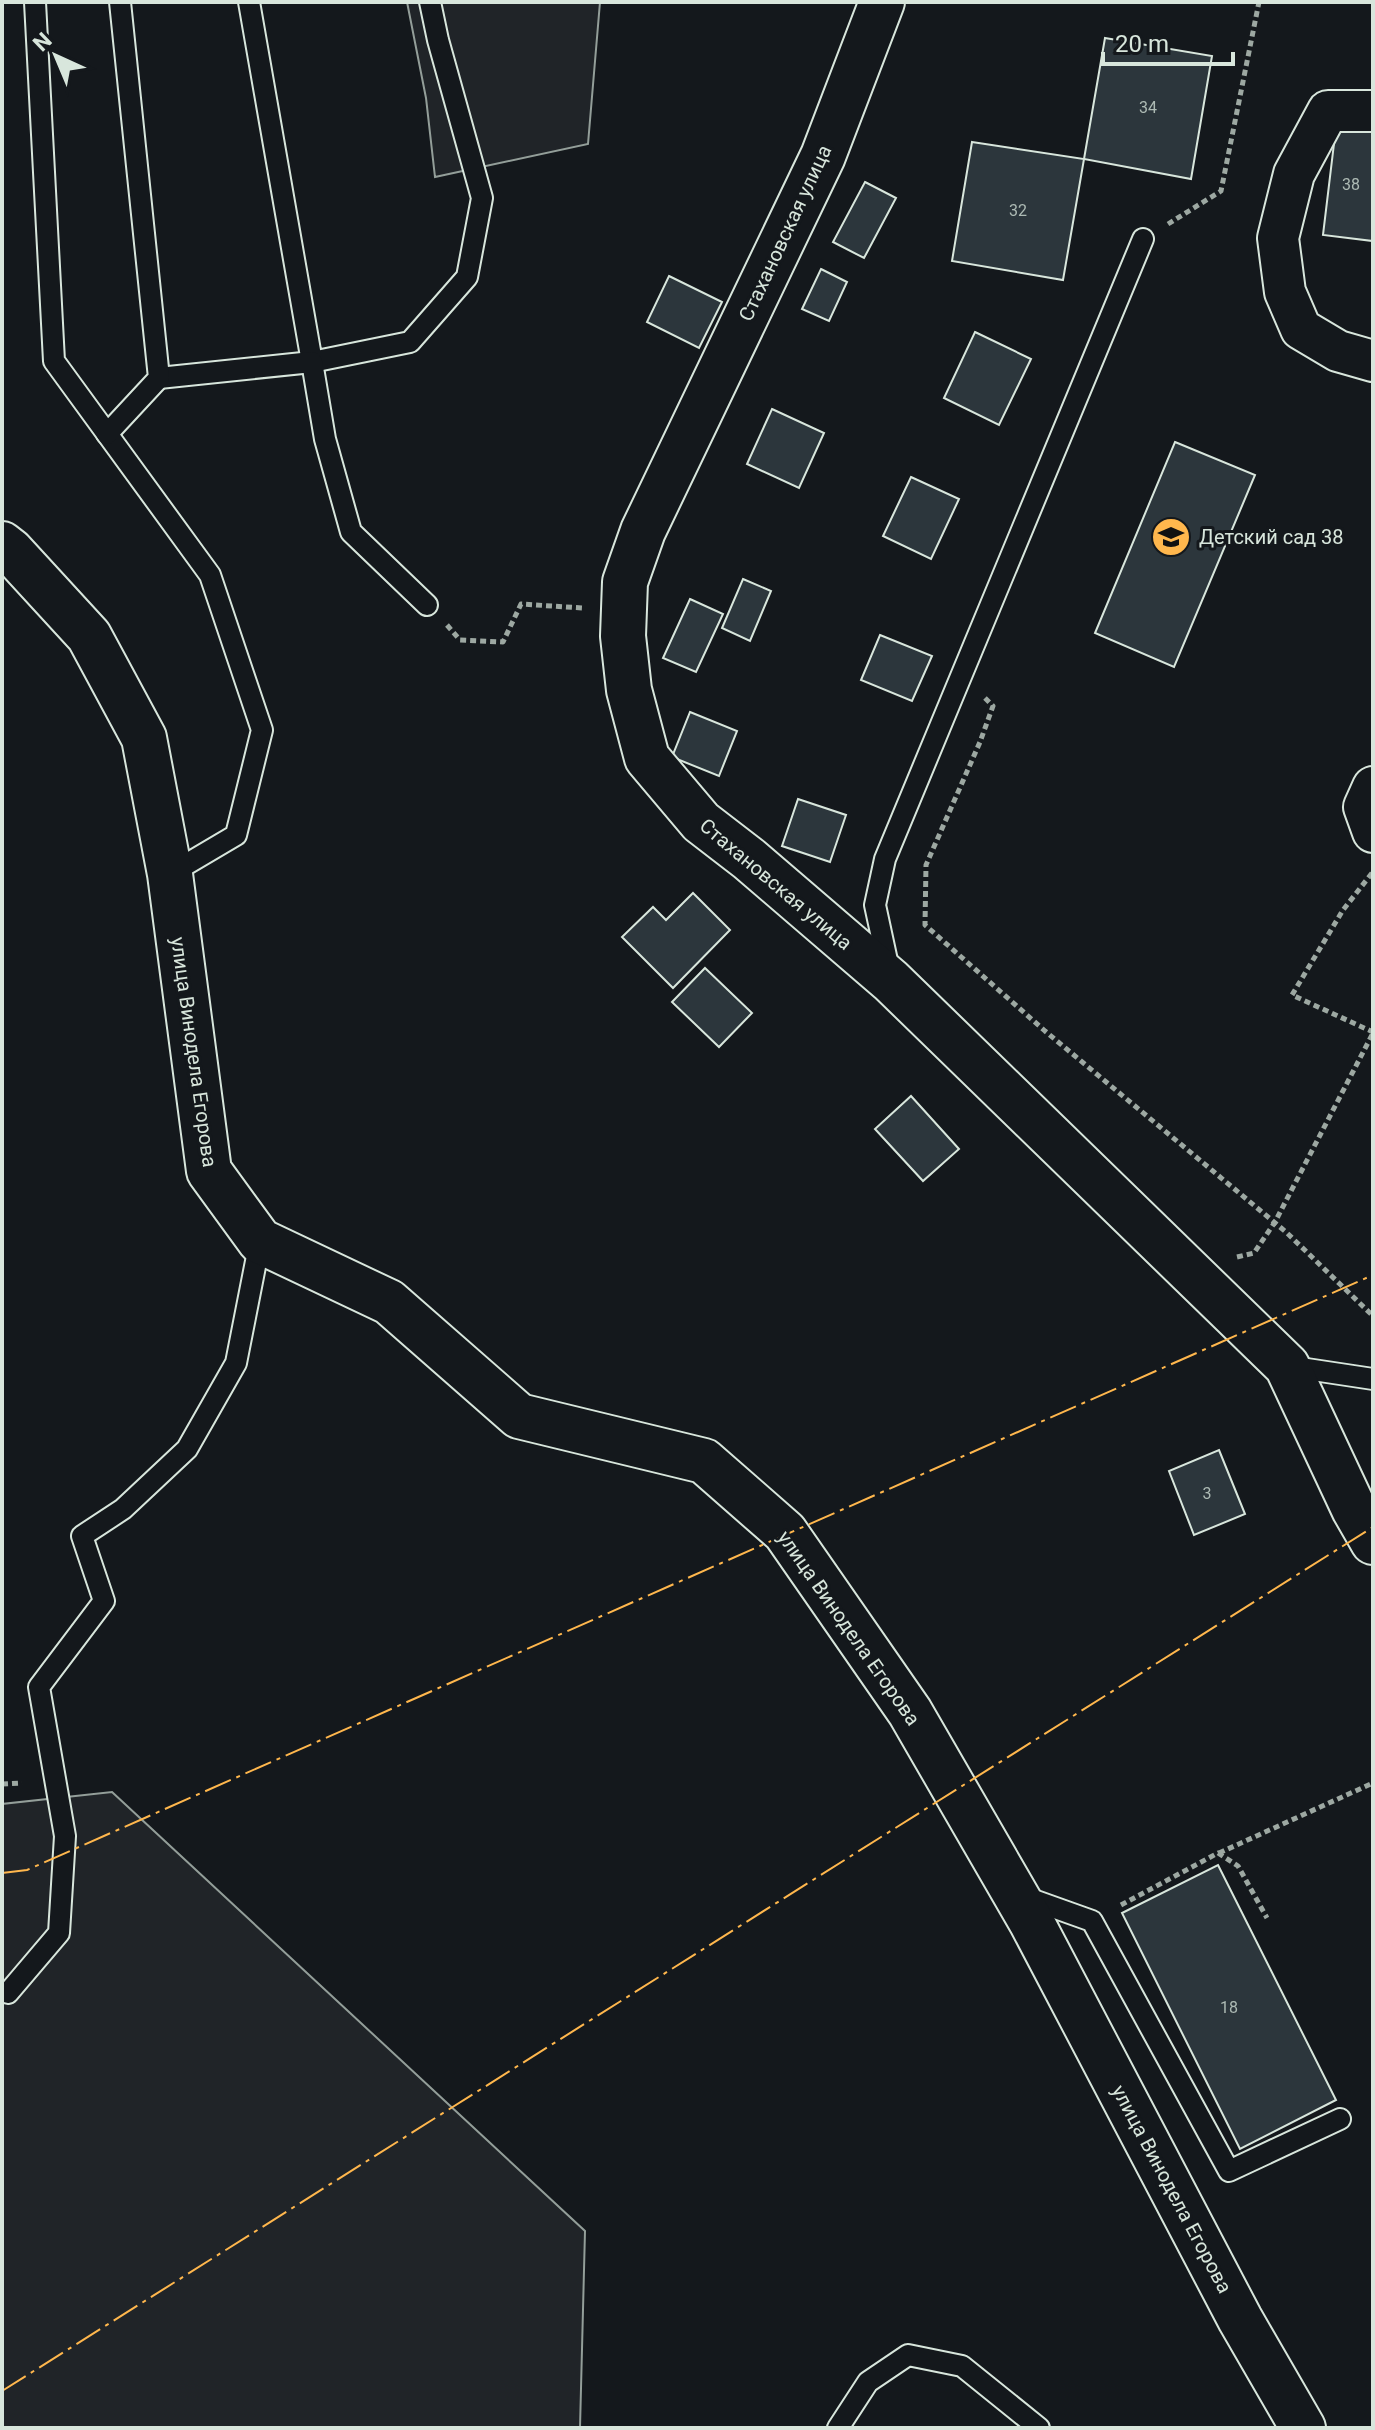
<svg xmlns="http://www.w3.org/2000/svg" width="1375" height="2430" font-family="Roboto,sans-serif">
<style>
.green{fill:#202428;stroke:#939e99;stroke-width:2}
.building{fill:#2c363c;stroke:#d8e6dc;stroke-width:2}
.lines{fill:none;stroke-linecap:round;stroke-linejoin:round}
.lane-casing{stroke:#d8e6dc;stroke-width:24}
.street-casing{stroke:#d8e6dc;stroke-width:44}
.secondary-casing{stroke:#d8e6dc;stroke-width:48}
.path{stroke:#9da8a2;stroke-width:5;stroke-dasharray:6 4;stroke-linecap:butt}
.lane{stroke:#14181c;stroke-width:20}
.street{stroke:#14181c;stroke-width:40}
.secondary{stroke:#14181c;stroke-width:44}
.power{stroke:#ffb74d;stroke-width:2;stroke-dasharray:28 6 4 6;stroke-linecap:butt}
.labels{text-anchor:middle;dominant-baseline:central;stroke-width:6;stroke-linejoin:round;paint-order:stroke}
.number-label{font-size:16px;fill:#adbab4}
.street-label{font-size:20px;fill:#d8e6dc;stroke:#14181c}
.poi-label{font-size:20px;fill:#d8e6dc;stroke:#14181c;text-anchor:start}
</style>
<rect width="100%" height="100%" fill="#14181c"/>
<!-- green -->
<g class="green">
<polygon points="407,2 600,2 588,144 435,177 426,98"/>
<polygon points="112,1792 585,2231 580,2428 2,2428 2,1804"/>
</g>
<!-- building -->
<g class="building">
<polygon points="1105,38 1212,56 1191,179 1084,159"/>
<polygon points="1336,127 1373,132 1373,241 1323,235"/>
<polygon points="972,142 1084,159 1063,280 952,261"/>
<polygon points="865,182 896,198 864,258 833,242"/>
<polygon points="821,269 847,282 829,321 802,309"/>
<polygon points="669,276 722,302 699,348 647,322"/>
<polygon points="975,332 1031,359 999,425 944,398"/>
<polygon points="772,409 824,433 799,488 747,464"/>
<polygon points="1175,442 1255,475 1174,667 1095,633"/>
<polygon points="911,477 959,499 931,559 883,536"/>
<polygon points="743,579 771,591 750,641 722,628"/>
<polygon points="690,599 723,614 696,672 663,658"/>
<polygon points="880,635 932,656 912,701 861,680"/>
<polygon points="690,712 737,731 719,776 672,757"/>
<polygon points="798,799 846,815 830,862 782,846"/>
<polygon points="693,893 730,930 673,988 622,937 653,907 666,920"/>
<polygon points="705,968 752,1013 719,1047 672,1002"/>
<polygon points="911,1096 959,1149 923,1181 875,1129"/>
<polygon points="1219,1450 1245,1514 1194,1535 1169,1471"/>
<polygon points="1218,1865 1336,2100 1240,2149 1122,1913"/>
</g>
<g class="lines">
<defs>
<g id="lane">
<polyline points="35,2 54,361 210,575 262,730 236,835 170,874"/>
<polyline points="249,2 312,362 410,342 467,277 482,198 438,40 430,2"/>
<polyline points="159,378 312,362 325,439 351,532 427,605"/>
<polyline points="107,434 159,378 120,2"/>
<polyline points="889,970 875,905 885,859 1143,239"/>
<polyline points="1287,1366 1373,1379"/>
<polyline points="1022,1896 1092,1921 1229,2171 1340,2119"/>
<polyline points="8,1993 59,1933 65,1836 39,1687 104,1601 82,1536 123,1509 187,1449 236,1363 260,1241"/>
<polyline points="838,2428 868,2382 908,2355 962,2366 1039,2428"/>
</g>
<g id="street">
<polyline points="1373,111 1328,111 1294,174 1278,238 1285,292 1301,329 1338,351 1373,361"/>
<polyline points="1373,787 1364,807 1373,832"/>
</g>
<g id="secondary">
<polyline points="882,2 823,156 643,531 625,582 623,636 629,690 647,758 701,822 749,859 891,981 1287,1366 1354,1509 1373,1542"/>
<polyline points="2,544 11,551 89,636 144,738 170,874 209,1171 260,1241 389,1302 519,1416 704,1461 785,1532 910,1712 1032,1923 1240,2319 1303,2428"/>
</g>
</defs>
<!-- lane casing -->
<use href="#lane" class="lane-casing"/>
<!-- street casing -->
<use href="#street" class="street-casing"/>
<!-- secondary casing -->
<use href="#secondary" class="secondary-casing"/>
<!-- path -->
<g class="path">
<polyline points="1168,224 1221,191 1259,2"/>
<polyline points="447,625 460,640 503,642 521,604 582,608"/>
<polyline points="985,698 993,706 980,742 926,865 925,925 1045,1031 1286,1232 1373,1316"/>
<polyline points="1372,873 1343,910 1292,995 1373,1032"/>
<polyline points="1237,1257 1254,1253 1275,1222 1373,1033"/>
<polyline points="2,1784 22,1783"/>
<polyline points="1219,1853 1373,1783"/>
<polyline points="1121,1905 1218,1853 1238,1866 1267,1918"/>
</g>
<!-- lane -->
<use href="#lane" class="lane"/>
<!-- street -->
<use href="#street" class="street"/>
<!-- secondary -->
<use href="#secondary" class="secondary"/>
<!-- power -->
<g class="power">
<polyline points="2,1873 27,1870 1373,1275"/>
<polyline points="2,2391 1373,1527"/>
</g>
</g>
<!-- icons -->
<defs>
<symbol id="school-disc" viewBox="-11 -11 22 22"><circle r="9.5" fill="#ffb74d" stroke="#14181c"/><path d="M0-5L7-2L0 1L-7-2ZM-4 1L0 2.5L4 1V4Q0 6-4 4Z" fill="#111"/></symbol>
</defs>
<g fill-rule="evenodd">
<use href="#school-disc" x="1149" y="515" width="44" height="44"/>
</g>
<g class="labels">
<!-- number labels -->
<g class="number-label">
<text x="1148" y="107">34</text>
<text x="1351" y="184">38</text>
<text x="1018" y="210">32</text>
<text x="1207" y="1493">3</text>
<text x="1229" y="2007">18</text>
</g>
<!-- street labels -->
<g class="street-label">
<text transform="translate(785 233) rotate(-65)">Стахановская улица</text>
<text transform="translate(776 884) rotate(40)">Стахановская улица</text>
<text transform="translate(194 1052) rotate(82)">улица Винодела Егорова</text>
<text transform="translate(849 1628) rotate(55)">улица Винодела Егорова</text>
<text transform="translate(1172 2189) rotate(62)">улица Винодела Егорова</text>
</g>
<!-- poi labels -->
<g class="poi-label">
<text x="1199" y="537">Детский сад 38</text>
</g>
</g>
<!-- border -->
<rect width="1375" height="2430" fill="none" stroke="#d8e6dc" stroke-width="8"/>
<!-- north arrow -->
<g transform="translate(56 56) rotate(316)" stroke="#14181c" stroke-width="6" paint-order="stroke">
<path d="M0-6L14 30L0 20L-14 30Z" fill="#d8e6dc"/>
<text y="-12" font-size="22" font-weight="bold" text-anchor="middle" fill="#d8e6dc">N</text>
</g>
<!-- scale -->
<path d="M1103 52v12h130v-12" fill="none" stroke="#d8e6dc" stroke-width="4"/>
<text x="1115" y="52" font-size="24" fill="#d8e6dc" stroke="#14181c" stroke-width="6" paint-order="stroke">20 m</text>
</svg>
